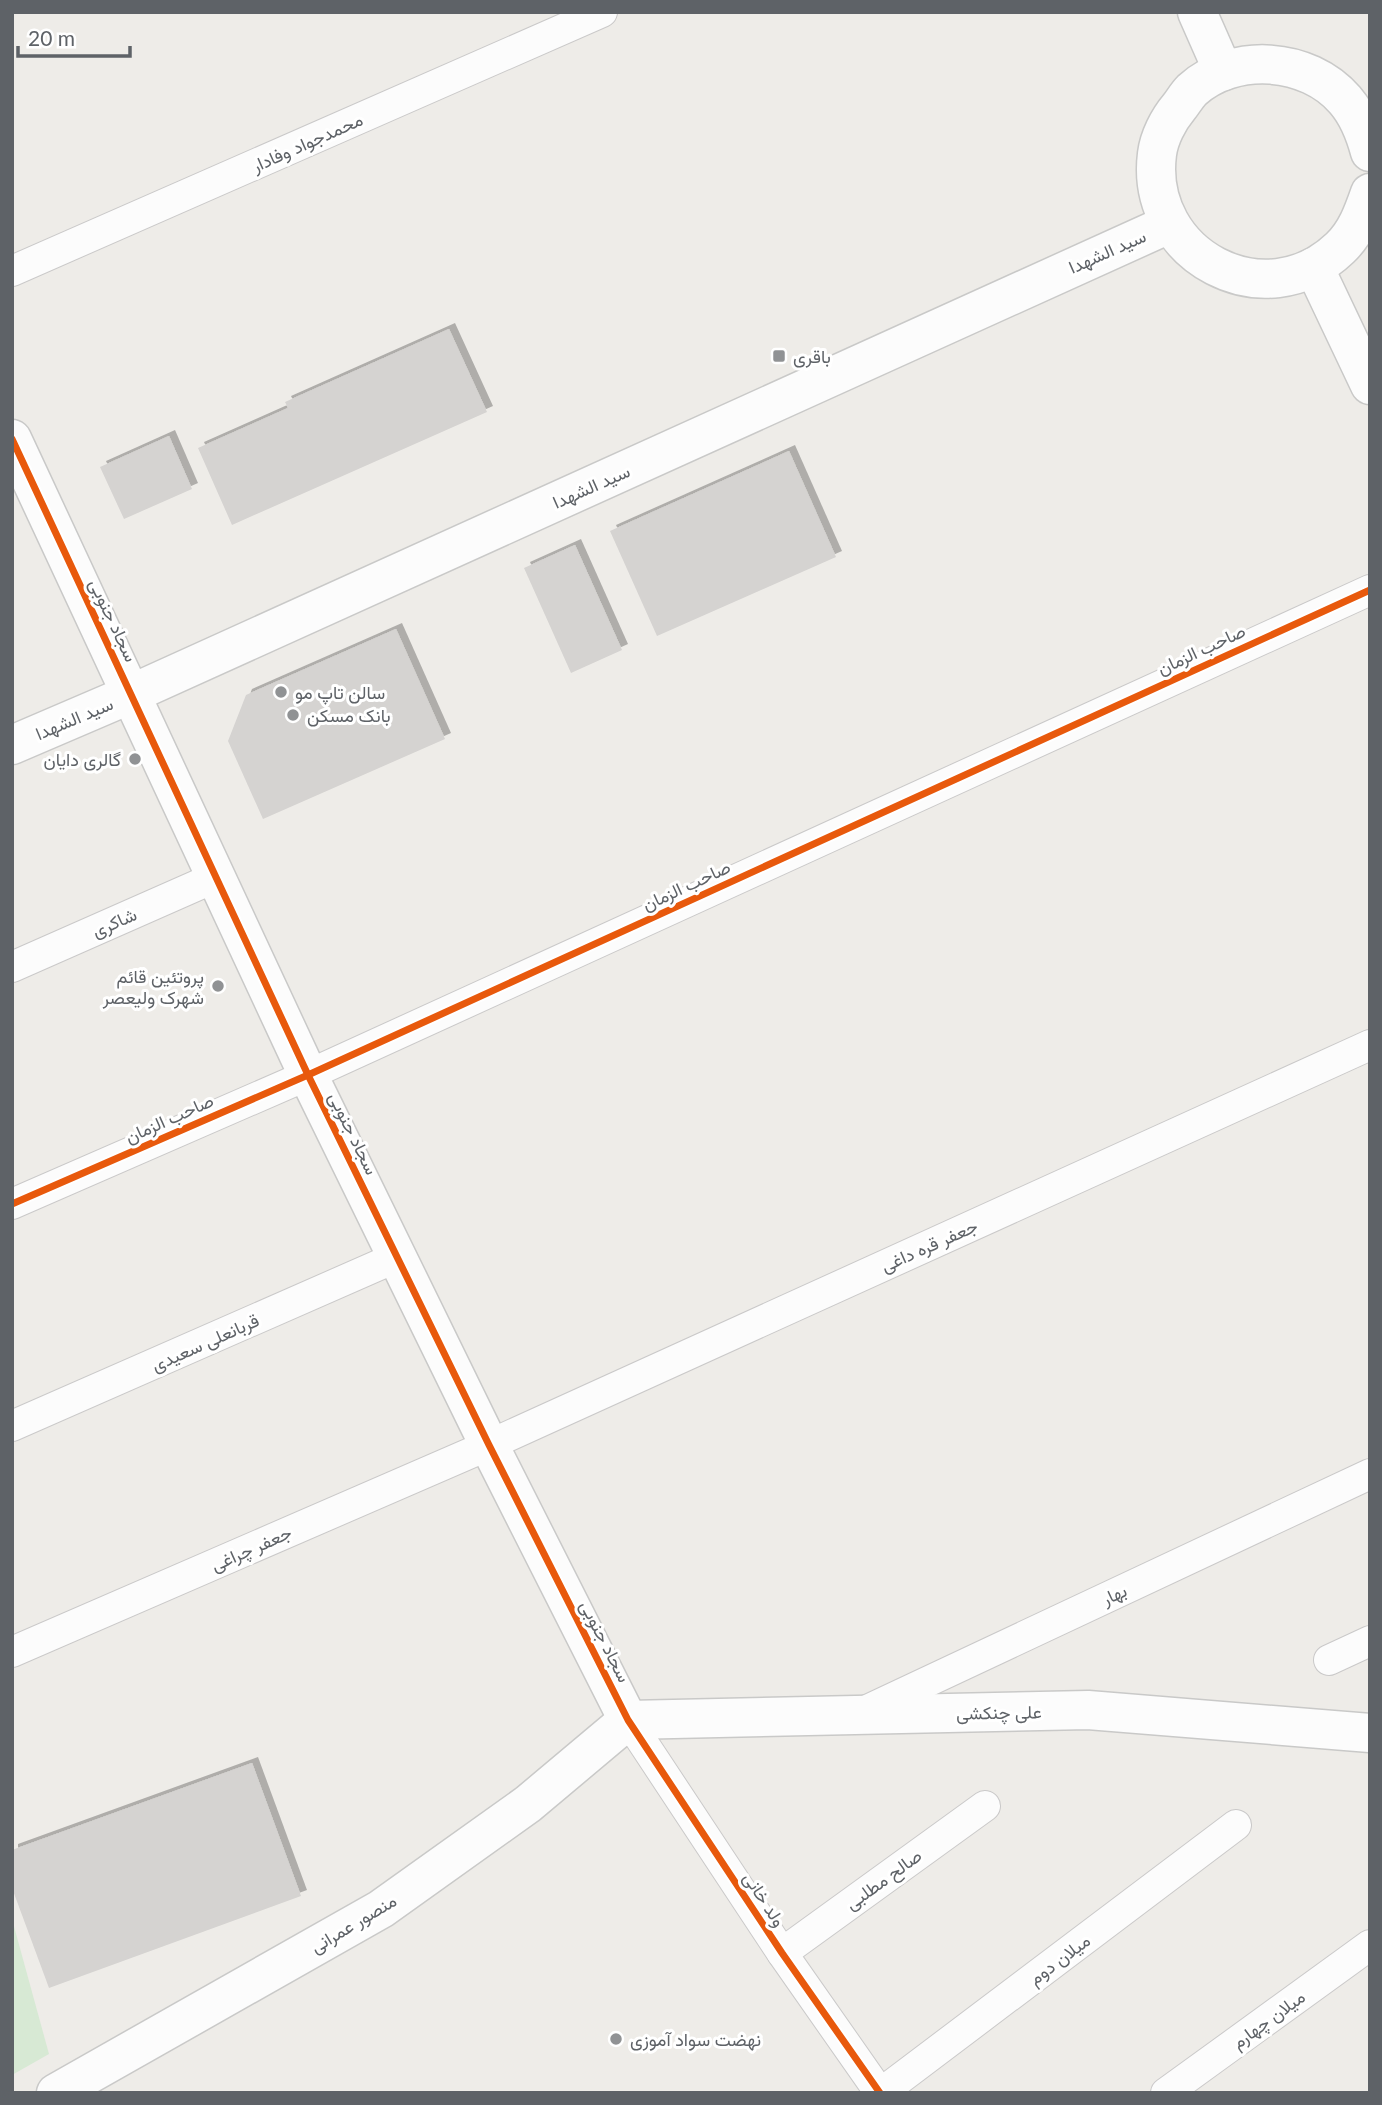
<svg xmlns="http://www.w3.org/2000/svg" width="1382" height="2105" font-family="Lato,Vazirmatn,sans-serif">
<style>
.green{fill:#d7e9d4}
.building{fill:#d5d3d1;filter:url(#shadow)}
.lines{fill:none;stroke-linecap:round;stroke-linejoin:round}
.street-casing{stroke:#cac9c9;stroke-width:32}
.secondary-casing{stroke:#c9c9c8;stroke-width:41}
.street{stroke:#fcfcfc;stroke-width:30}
.secondary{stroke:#fcfcfc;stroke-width:38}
.cycleway-casing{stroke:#fff;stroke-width:11}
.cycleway{stroke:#e8590c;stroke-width:7}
.poi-dot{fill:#909294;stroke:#fff;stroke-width:2.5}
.labels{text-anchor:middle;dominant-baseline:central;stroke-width:6;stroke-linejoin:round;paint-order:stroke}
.street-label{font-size:18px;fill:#5e6267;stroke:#fff}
.poi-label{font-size:18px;fill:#5e6267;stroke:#fff;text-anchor:start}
</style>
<defs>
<filter id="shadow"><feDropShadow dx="6" dy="-6" stdDeviation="0" flood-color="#0004"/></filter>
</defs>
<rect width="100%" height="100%" fill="#eeece8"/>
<!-- green -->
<polygon class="green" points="12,1919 49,2054 12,2075"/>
<!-- building -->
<g class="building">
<polygon points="449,329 487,412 232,525 198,448 288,408 285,402"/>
<polygon points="169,436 192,489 124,519 100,467"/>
<polygon points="789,451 836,557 657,636 610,531"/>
<polygon points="575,545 622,650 571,673 524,568"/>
<polygon points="396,629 445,739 263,819 228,741 246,695"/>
<polygon points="252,1763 301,1896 49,1988 12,1888 12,1850"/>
</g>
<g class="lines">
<defs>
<g id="street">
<polyline points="12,271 602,12"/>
<polyline points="12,967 216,877"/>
<polyline points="12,1204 308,1075 1370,590"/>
<polyline points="12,1426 397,1257"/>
<polyline points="12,1652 489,1445 1370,1045"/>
<polyline points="1329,1660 1370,1641"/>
<polyline points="863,1712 1370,1474"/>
<polyline points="628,1720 782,1953 880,2093"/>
<polyline points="782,1953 985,1806"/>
<polyline points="881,2093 1236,1825"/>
<polyline points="1166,2093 1370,1945"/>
</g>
<g id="secondary">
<polyline points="1197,12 1223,71"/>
<path d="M1370,152C1365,133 1358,115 1345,100C1308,57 1234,52 1192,90C1187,95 1183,102 1179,107C1168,120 1159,138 1157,154C1144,256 1265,320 1340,248C1356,233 1363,213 1370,193"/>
<polyline points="1314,267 1370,385"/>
<polyline points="12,439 308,1075 489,1445 628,1720"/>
<polyline points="12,745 131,694 1169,224"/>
<polyline points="628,1720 1088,1710 1370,1733"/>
<polyline points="56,2093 381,1909 528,1804 628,1720"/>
</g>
</defs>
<!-- street casing -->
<use href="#street" class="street-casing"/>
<!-- secondary casing -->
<use href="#secondary" class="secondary-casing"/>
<!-- street -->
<use href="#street" class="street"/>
<!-- secondary -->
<use href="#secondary" class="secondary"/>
<defs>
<g id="cycleway">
<polyline points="12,439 308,1075 489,1445 628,1720 782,1953 880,2093"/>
<polyline points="12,1204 308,1075 1370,590"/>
</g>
</defs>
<!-- cycleway casing -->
<use href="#cycleway" class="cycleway-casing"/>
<!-- cycleway -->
<use href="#cycleway" class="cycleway"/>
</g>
<!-- markers -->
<g class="poi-dot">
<rect x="772" y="349" width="14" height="14" rx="3.5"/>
<circle cx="281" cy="692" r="7"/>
<circle cx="293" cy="715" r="7"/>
<circle cx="135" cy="759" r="7"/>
<circle cx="218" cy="986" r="7"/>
<circle cx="616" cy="2039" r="7"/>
</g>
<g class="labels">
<!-- street labels -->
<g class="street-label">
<text transform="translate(307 142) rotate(-24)">محمدجواد وفادار</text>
<text transform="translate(1107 251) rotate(-24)">سید الشهدا</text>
<text transform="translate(591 486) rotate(-24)">سید الشهدا</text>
<text transform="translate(114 620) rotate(65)">سجاد جنوبی</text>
<text transform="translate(1201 649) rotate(-25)">صاحب الزمان</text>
<text transform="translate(74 718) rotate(-23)">سید الشهدا</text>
<text transform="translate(686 885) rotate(-25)">صاحب الزمان</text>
<text transform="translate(114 922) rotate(-24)">شاکری</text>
<text transform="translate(169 1118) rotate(-24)">صاحب الزمان</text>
<text transform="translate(354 1133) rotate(64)">سجاد جنوبی</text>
<text transform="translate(929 1245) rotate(-24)">جعفر قره داغی</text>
<text transform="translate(205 1342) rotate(-24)">قربانعلی سعیدی</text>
<text transform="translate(251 1548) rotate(-24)">جعفر چراغی</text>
<text transform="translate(1114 1594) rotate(-25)">بهار</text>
<text transform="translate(606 1641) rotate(63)">سجاد جنوبی</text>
<text transform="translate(999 1712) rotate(-1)">علی چنکشی</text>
<text transform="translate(883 1879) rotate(-36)">صالح مطلبی</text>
<text transform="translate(765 1899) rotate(57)">ولد خانی</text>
<text transform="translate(353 1923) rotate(-31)">منصور عمرانی</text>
<text transform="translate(1059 1959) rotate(-37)">میلان دوم</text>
<text transform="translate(1268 2019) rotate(-36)">میلان چهارم</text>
</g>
<!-- poi labels -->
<g class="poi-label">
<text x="793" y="356">باقری</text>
<text x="295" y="692">سالن تاپ مو</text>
<text x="307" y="715">بانک مسکن</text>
<text x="121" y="759" text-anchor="end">گالری دایان</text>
<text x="204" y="976" text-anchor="end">پروتئین قائم<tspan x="204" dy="21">شهرک ولیعصر</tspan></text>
<text x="630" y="2039">نهضت سواد آموزی</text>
</g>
</g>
<!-- border -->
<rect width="1382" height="2105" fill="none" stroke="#5e6267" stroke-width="28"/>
<!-- scale -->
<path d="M18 46v10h112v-10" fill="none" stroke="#5e6267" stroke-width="3.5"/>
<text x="28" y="46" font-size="21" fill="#5e6267" stroke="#ffffff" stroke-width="5" paint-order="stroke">20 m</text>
</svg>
